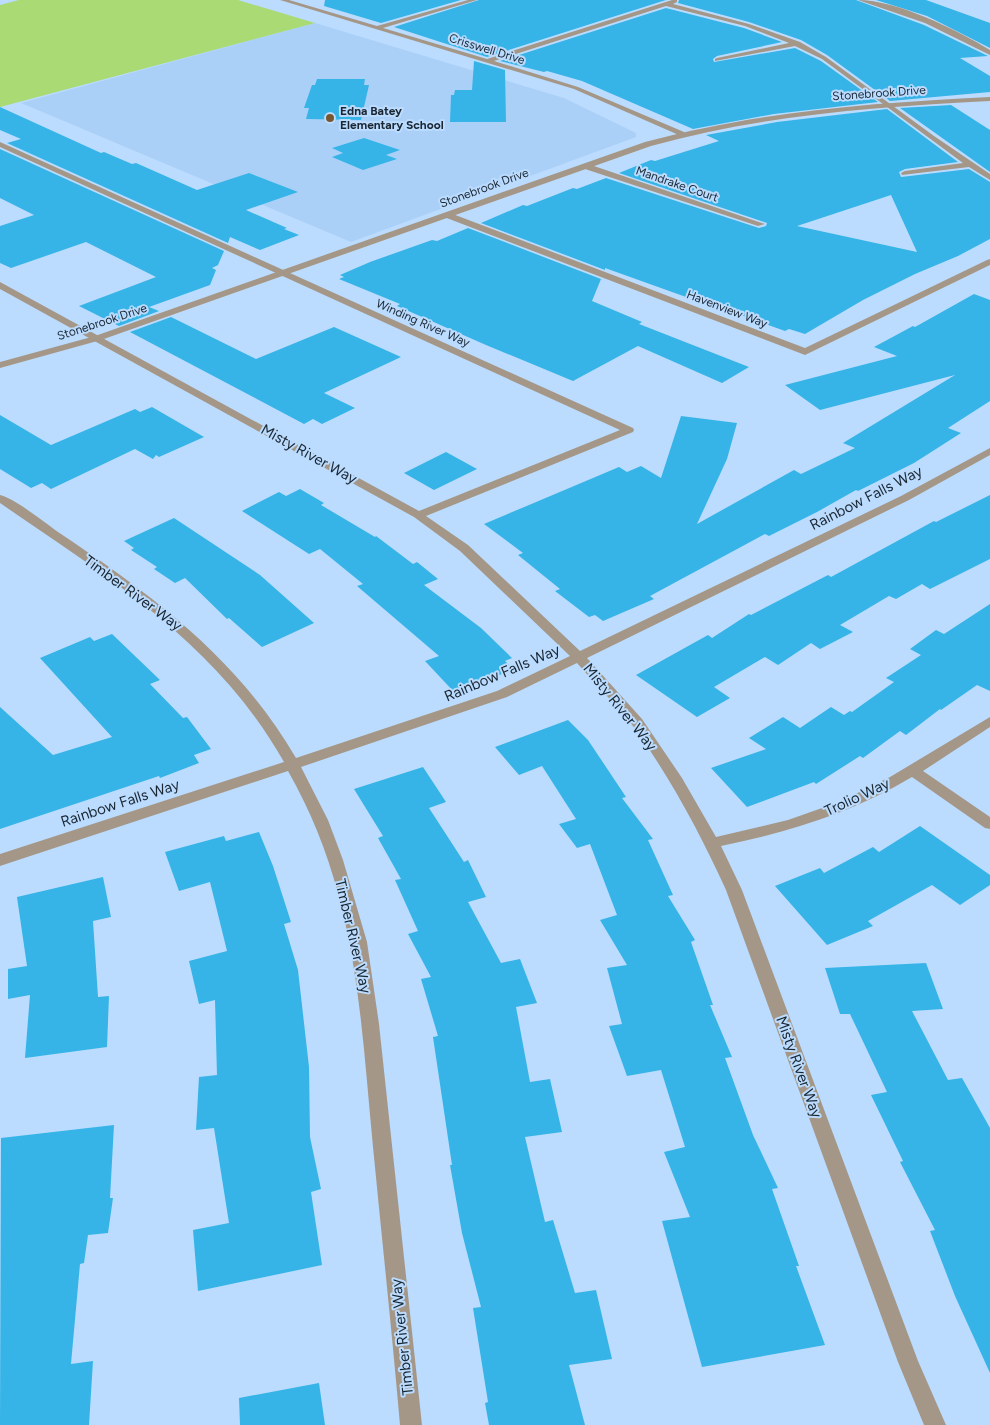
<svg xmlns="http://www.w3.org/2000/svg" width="990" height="1425" font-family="Figtree,sans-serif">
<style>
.built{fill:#abd0f8}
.green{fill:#a9da74}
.building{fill:#36b4e7;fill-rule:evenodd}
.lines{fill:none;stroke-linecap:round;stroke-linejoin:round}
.minor{fill:#a59788;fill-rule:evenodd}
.tertiary{fill:#a59788;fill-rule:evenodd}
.poi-dot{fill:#78572e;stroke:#bbdcfe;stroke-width:2}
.labels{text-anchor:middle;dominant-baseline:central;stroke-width:4;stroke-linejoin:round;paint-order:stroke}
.far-street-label{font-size:12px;fill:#1a2733;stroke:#bbdcfe}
.far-poi-label{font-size:12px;font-weight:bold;fill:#1a2733;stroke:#bbdcfe;text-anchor:start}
.street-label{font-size:15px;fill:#1a2733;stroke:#bbdcfe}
</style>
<rect width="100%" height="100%" fill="#bbdcfe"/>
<!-- built -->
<polygon class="built" points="315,23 564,98 636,133 636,137 351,242 21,103"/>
<!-- green -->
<polygon class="green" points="19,0 238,0 315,23 0,107 0,5"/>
<!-- building -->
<g class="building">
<polygon points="325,0 461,0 381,23 324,6"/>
<polygon points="479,0 666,0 487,57 394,27"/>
<polygon points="679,0 856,0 924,25 988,56 960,58 990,76 990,92 890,101 827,55 801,40 749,22 678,3"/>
<polygon points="876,0 926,0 990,23 990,48 927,16"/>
<polygon points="666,8 744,28 782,42 717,56 713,59 714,62 795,48 821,61 878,102 774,114 693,129 582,81 547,71 544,72 500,61"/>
<polygon points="474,61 505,70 506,122 450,122 451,95 454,95 455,90 472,90"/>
<polygon points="317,79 365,79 364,85 369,85 361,120 306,119 309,108 304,108 312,85 315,85"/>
<polygon points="951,105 990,130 990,172 900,108"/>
<polygon points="0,107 101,153 104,152 132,164 136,163 197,190 249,173 298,192 246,210 287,228 284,229 299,235 260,250 230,237 228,243 7,143 21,139 0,130"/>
<path d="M887,109L958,162L905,169L899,172L901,177L969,169L990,182V239L958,256L915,274L863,300L805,334L789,329L785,331L691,297H686L605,268V270L481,223L523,205L527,206L573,188L577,189L606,178L759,228L766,226L767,223L619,173L651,160L655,161L719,141L706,135L777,122ZM891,195L917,252L797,226Z"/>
<polygon points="364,138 400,150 386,155 397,159 363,170 332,157 343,153 332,148"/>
<polygon points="0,149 224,251 218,265 212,268 216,270 210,285 149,307 159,311 119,326 79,306 156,277 86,242 11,268 0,263 0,226 34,215 0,198"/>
<polygon points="468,228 601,279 592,301 642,322 639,324 749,367 722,383 638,346 573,381 486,345 397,306 400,304 339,279 344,277 340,275 370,262 432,240 437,241"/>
<polygon points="974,294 990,300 990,401 948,428 961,433 914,463 858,491 856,490 817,512 769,536 765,534 650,596 654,599 603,621 595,615 589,617 555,591 560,589 518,555 523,553 484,524 619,467 627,472 641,466 661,478 681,416 737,423 727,459 697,524 794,470 801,474 855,448 843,443 955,375 820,410 785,385 897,356 874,347 913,326 915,327"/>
<polygon points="171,317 256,359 334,327 401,357 324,393 355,408 322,424 313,419 304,424 130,332"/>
<polygon points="152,407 204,437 159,457 156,455 153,459 135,449 51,489 42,483 31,488 0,469 0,415 51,445 135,409 140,412"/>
<polygon points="446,452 477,469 434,490 404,473"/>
<polygon points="300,489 324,503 321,505 375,537 376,536 413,564 417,562 438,579 424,585 481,628 512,658 505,661 514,669 455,693 425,661 439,656 357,586 363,584 320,549 309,554 242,511 279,492 286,496"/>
<polygon points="990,495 990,559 930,589 922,584 896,599 889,596 840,625 853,632 820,649 811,643 778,665 765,657 714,687 730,698 697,717 636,675 708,635 712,638 749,614 751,615 828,575 831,577 934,521 936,522"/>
<polygon points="174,518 260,575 314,623 262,647 229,618 227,619 185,578 175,583 154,569 157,567 131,550 134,548 124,541"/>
<polygon points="990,604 990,691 977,685 941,710 940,709 906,735 900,731 863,758 860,756 816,784 814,782 747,807 711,768 766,749 749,738 783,717 800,728 831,707 844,715 850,711 852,712 894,682 886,678 921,655 910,649 936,630 944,634"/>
<polygon points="112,634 160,680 150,684 183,718 187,717 211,749 194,755 199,763 160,778 159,776 0,829 0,707 53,755 112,737 40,658 90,637 94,641"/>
<polygon points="568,720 588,740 626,797 622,798 653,839 648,840 673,895 668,896 695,940 691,942 713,1005 710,1005 732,1057 725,1058 753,1135 778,1188 772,1189 799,1266 796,1266 825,1345 702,1367 662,1221 690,1217 664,1152 685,1147 661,1070 627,1076 609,1026 622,1024 607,968 627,965 600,920 617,915 590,844 577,848 559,824 576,819 542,766 519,775 495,747"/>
<polygon points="423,767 446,802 429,808 464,862 468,860 486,897 468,902 501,963 520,959 537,1003 516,1007 530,1082 550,1079 562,1132 525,1137 545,1222 553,1220 575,1293 596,1290 612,1359 569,1365 585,1425 489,1425 485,1403 488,1402 473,1308 481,1307 462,1233 450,1165 452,1165 433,1037 438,1036 421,979 431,977 408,934 418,931 395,880 401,879 378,838 383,836 354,789"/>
<polygon points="920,826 990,875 990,885 960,905 932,885 868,921 873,926 827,945 775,886 820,868 824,873 873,847 879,852"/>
<polygon points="259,832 273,866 291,922 284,924 298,970 309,1067 310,1137 321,1189 311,1192 322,1265 198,1291 193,1230 229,1223 214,1128 196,1130 199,1077 217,1075 215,1000 199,1004 189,961 227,951 210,882 179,891 165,852 224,836 226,841"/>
<polygon points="103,877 111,917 93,921 98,997 109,996 107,1047 25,1058 30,995 8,999 8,969 27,966 17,897"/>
<polygon points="926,963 943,1009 912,1011 948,1080 962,1078 990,1128 990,1373 955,1296 930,1231 935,1230 900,1162 903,1161 871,1095 887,1092 850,1014 840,1014 825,968"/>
<polygon points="114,1125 110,1198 113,1198 108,1233 88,1235 84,1263 80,1264 71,1364 93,1361 89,1425 0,1425 1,1138"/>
<polygon points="319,1383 325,1425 240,1425 239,1398"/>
</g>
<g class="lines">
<!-- minor -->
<g class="minor">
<polygon points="280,0 289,0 377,26 468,0 477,0 383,28 487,59 672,0 677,0 677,2 673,4 749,24 800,42 826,57 934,136 990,174 990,180 969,167 902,175 901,173 905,171 963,163 822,59 795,46 715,61 715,59 717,58 789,43 745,26 666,6 494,61 578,87 684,132 685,134 681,136 574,89"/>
<path d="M858,0C897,0 957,30 990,50V55L925,23Z"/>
<path d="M0,142L633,428L634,430L633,432L426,516L468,545L580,651L901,496L990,448V455L909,500L587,658L642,719L682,778L716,837L788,820L839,802L890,777L990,717V727L923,771L990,817V829L985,828L912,777C852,813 789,832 721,846L742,890L918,1361L946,1425H924L898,1362L726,890C700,833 670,777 633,726C616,704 595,684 577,663L507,697L301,767L328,820L343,860L367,942L379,1024L422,1425H400C392,1332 382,1240 373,1147C360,1013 357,892 288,771L0,866V854L284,762C216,642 110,579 0,503V495C14,498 44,522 58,532C152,595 238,658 296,758L497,691L570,656L460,551L414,517L0,289V282L419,511L620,430L0,147Z"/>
<polygon points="582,164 588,164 765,224 758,226 582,168"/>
<polygon points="444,213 450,213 805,348 987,260 990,259 990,265 805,355 444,217"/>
</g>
<!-- tertiary -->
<path class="tertiary" d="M990,97V101C875,107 762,115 651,146L101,340L0,368V362L95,336L645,142C761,111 871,103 990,97Z"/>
</g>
<!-- markers -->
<circle class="poi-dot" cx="330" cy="118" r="5"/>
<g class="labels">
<!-- far-street labels -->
<g class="far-street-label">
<text transform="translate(487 49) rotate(17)">Crisswell Drive</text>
<text transform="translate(879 93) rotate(-4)">Stonebrook Drive</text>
<text transform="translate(677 184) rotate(19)">Mandrake Court</text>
<text transform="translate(484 188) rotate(-20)">Stonebrook Drive</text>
<text transform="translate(727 309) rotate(21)">Havenview Way</text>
<text transform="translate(102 322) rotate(-18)">Stonebrook Drive</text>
<text transform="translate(423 323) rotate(24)">Winding River Way</text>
</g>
<!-- far-poi labels -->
<g class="far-poi-label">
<text x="340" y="111">Edna Batey<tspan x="340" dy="14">Elementary School</tspan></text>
</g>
<!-- street labels -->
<g class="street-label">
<text transform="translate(309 454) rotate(29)">Misty River Way</text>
<text transform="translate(866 498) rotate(-27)">Rainbow Falls Way</text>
<text transform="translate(133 593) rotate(36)">Timber River Way</text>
<text transform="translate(502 673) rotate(-23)">Rainbow Falls Way</text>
<text transform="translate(620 707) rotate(51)">Misty River Way</text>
<text transform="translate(857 797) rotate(-25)">Trolio Way</text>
<text transform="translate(120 803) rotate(-18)">Rainbow Falls Way</text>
<text transform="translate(353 936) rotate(77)">Timber River Way</text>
<text transform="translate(799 1067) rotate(70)">Misty River Way</text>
<text transform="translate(402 1337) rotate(-96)">Timber River Way</text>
</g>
</g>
</svg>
